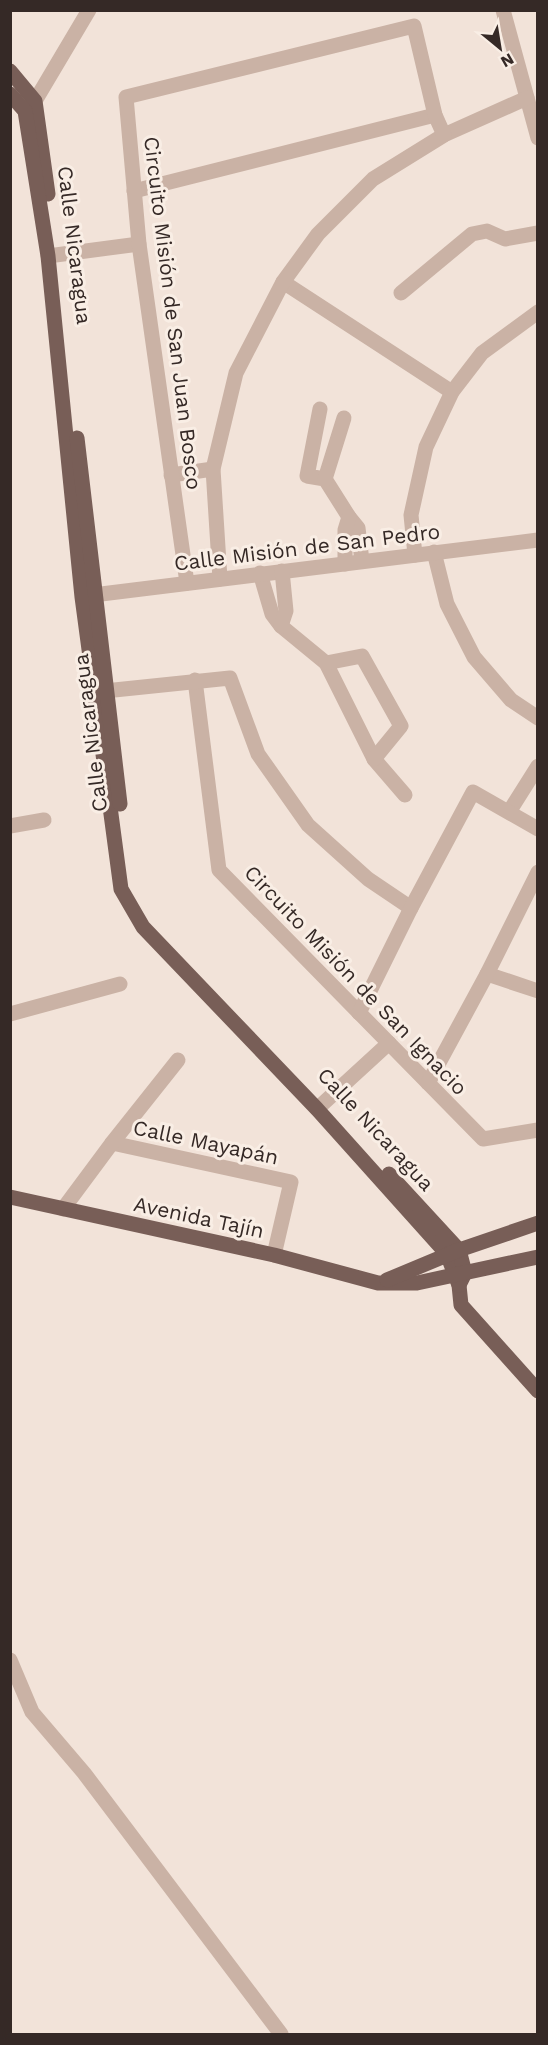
<svg xmlns="http://www.w3.org/2000/svg" width="548" height="2045" font-family="'Work Sans',sans-serif">
<style>
.lines{fill:none;stroke-linecap:round;stroke-linejoin:round}
.minor{stroke:#cab2a5;stroke-width:15}
.major{stroke:#785e57;stroke-width:15}
.labels{text-anchor:middle;dominant-baseline:central;stroke-width:6;stroke-linejoin:round;paint-order:stroke}
.street-label{font-size:21px;fill:#352926;stroke:#f9eee5}
</style>
<rect width="100%" height="100%" fill="#f2e3d9"/>
<g class="lines">
<!-- minor -->
<g class="minor">
<polyline points="503,10 538,138"/>
<polyline points="35,101 89,10"/>
<polyline points="134,191 435,115"/>
<polyline points="48,256 139,244"/>
<polyline points="283,282 452,392"/>
<polyline points="401,293 472,234 487,231 505,239 538,233"/>
<polyline points="320,409 307,476 325,479 349,517 358,528 362,561"/>
<polyline points="171,475 213,469"/>
<polyline points="325,479 344,418"/>
<polyline points="434,552 447,604 474,657 511,700 538,718"/>
<polyline points="415,555 411,515 426,447 452,392 482,353 538,312"/>
<polyline points="345,564 345,530 349,517"/>
<polyline points="260,573 272,614 281,626 326,663 374,759 405,795"/>
<polyline points="220,579 213,469 236,373 283,282 318,234 373,179 444,135 527,98"/>
<polyline points="187,583 139,244 126,97 414,26 435,115 444,135"/>
<polyline points="85,596 538,540"/>
<polyline points="281,626 286,611 282,571"/>
<polyline points="326,663 362,656 401,726 374,759"/>
<polyline points="195,680 219,870 483,1139 538,1130"/>
<polyline points="95,692 230,678 258,754 308,825 368,879 411,908"/>
<polyline points="509,812 538,766"/>
<polyline points="10,826 44,820"/>
<polyline points="487,974 538,991"/>
<polyline points="359,1013 411,908 473,792 538,829"/>
<polyline points="10,1014 120,984"/>
<polyline points="428,1083 487,974 538,872"/>
<polyline points="317,1109 389,1043"/>
<polyline points="112,1143 291,1182 274,1255"/>
<polyline points="63,1209 112,1143 178,1060"/>
<polyline points="10,1660 32,1712 84,1773 281,2034"/>
</g>
<!-- major -->
<g class="major">
<polyline points="10,71 35,101 48,194"/>
<polyline points="10,94 25,111 48,256 82,597 121,889 143,927 317,1109 447,1254 459,1285 461,1305 538,1391"/>
<polyline points="77,438 120,804"/>
<polyline points="389,1174 459,1250 465,1273 459,1285"/>
<polyline points="10,1197 274,1255 378,1283 417,1283 538,1257"/>
<polyline points="387,1280 459,1250 538,1223"/>
</g>
</g>
<g class="labels">
<!-- street labels -->
<g class="street-label">
<text transform="translate(75 245) rotate(83)">Calle Nicaragua</text>
<text transform="translate(173 313) rotate(83)">Circuito Misión de San Juan Bosco</text>
<text transform="translate(307 547) rotate(-7)">Calle Misión de San Pedro</text>
<text transform="translate(90 733) rotate(-97)">Calle Nicaragua</text>
<text transform="translate(356 980) rotate(46)">Circuito Misión de San Ignacio</text>
<text transform="translate(376 1129) rotate(47)">Calle Nicaragua</text>
<text transform="translate(206 1142) rotate(12)">Calle Mayapán</text>
<text transform="translate(199 1217) rotate(12)">Avenida Tajín</text>
</g>
</g>
<!-- border -->
<rect width="548" height="2045" fill="none" stroke="#352926" stroke-width="24"/>
<!-- north arrow -->
<g transform="translate(500 48) rotate(150)" stroke="#f9eee5" stroke-width="4.5" paint-order="stroke">
<path d="M0-4.5L10 22L0 15L-10 22Z" fill="#352926"/>
<text y="-9" font-size="16" font-weight="bold" text-anchor="middle" fill="#352926">N</text>
</g>
</svg>
